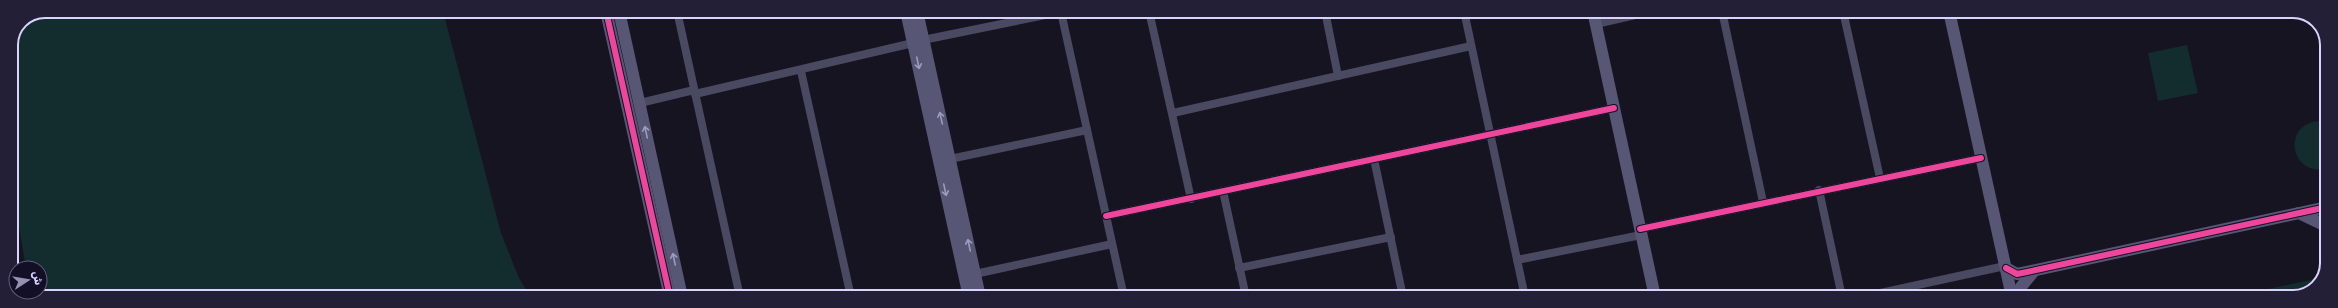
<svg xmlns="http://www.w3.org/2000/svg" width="2338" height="308" font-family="Rubik,'Noto Sans Arabic',sans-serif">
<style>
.green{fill:#132c2d}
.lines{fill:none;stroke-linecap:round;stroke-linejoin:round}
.street{stroke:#4a4962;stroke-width:8}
.secondary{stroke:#575674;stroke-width:12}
.cycleway-casing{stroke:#130f26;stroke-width:8}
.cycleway{stroke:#ed469a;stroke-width:6}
.oneway{stroke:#9e9bc0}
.rim{fill:none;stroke:#d9d4ff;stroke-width:2}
</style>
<rect width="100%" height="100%" fill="#161421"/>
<!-- green -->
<g class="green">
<polygon points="45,11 443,11 501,233 519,278 531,297 41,297 31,292 40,292 40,268 26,268 11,180 11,45 21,21"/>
<polygon points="2187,45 2198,93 2158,101 2148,53"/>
<path d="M2320,121L2327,123V168C2291,179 2280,123 2320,121Z"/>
<polygon points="2320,278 2316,288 2293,297 2250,297 2249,293"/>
</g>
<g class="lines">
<!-- street -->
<g class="street">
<polyline points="677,11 740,297"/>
<polyline points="1149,11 1191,199"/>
<polyline points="1325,11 1338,76"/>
<polyline points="1464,11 1525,297"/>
<polyline points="1722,11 1763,202"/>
<polyline points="1843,11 1880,178"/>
<polyline points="1061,12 1124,297"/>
<polyline points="1596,24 1653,11"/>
<polyline points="923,40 1065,11"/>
<polyline points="801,71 851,297"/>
<polyline points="695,94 913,43"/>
<polyline points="640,103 694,90"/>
<polyline points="1173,113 1471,46"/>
<polyline points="950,159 1087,130"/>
<polyline points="1374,159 1403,297"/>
<polyline points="1819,190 1842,297"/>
<polyline points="1223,191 1246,297"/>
<polyline points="1106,216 1614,108"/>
<polyline points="1640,229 1981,158"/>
<polyline points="1517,260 1641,235"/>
<polyline points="1239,268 1391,237"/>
<polyline points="975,274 1112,244"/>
<polyline points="1862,297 2005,266"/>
</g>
<!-- secondary -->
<g class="secondary">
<polyline points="606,11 670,297"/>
<polyline points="619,11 682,297"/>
<polyline points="906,11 969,297"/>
<polyline points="917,11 980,297"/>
<polyline points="1593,11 1655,297"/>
<polyline points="1949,11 2012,297"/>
<polyline points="2299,213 2322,224 2327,229"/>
<polyline points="2006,268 2017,274 2027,272 2327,207"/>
<polyline points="2015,297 2021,287 2034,271"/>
</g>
<defs>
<g id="cycleway">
<polyline points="606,11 670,297"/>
<polyline points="1106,216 1614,108"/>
<polyline points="1640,229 1981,158"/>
<polyline points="2006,268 2017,274 2027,272 2327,207"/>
</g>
</defs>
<!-- cycleway casing -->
<use href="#cycleway" class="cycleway-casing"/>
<!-- cycleway -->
<use href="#cycleway" class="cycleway"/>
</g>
<!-- one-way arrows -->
<defs><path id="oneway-shaft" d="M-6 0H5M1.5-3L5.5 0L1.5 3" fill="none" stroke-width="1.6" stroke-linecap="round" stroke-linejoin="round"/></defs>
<g class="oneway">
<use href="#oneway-shaft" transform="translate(918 63) rotate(78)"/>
<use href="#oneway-shaft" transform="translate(941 118) rotate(-103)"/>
<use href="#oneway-shaft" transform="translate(646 132) rotate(-102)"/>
<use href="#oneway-shaft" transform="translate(945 190) rotate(78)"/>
<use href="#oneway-shaft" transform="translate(969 245) rotate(-102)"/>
<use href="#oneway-shaft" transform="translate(674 259) rotate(-102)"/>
</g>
<!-- crop -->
<path d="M0 0H2338V308H0ZM45 18H2293A27 27 0 0 1 2320 45V263A27 27 0 0 1 2293 290H45A27 27 0 0 1 18 263V45A27 27 0 0 1 45 18Z" fill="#231f37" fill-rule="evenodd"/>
<path class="rim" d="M45 18H2293A27 27 0 0 1 2320 45V263A27 27 0 0 1 2293 290H45A27 27 0 0 1 18 263V45A27 27 0 0 1 45 18Z"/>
<!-- north arrow -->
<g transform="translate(28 280) rotate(78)"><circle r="19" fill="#130f26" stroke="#625e7d"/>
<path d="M0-3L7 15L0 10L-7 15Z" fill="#9591b1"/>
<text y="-6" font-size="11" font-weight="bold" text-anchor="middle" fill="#d9d4ff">ش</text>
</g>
</svg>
